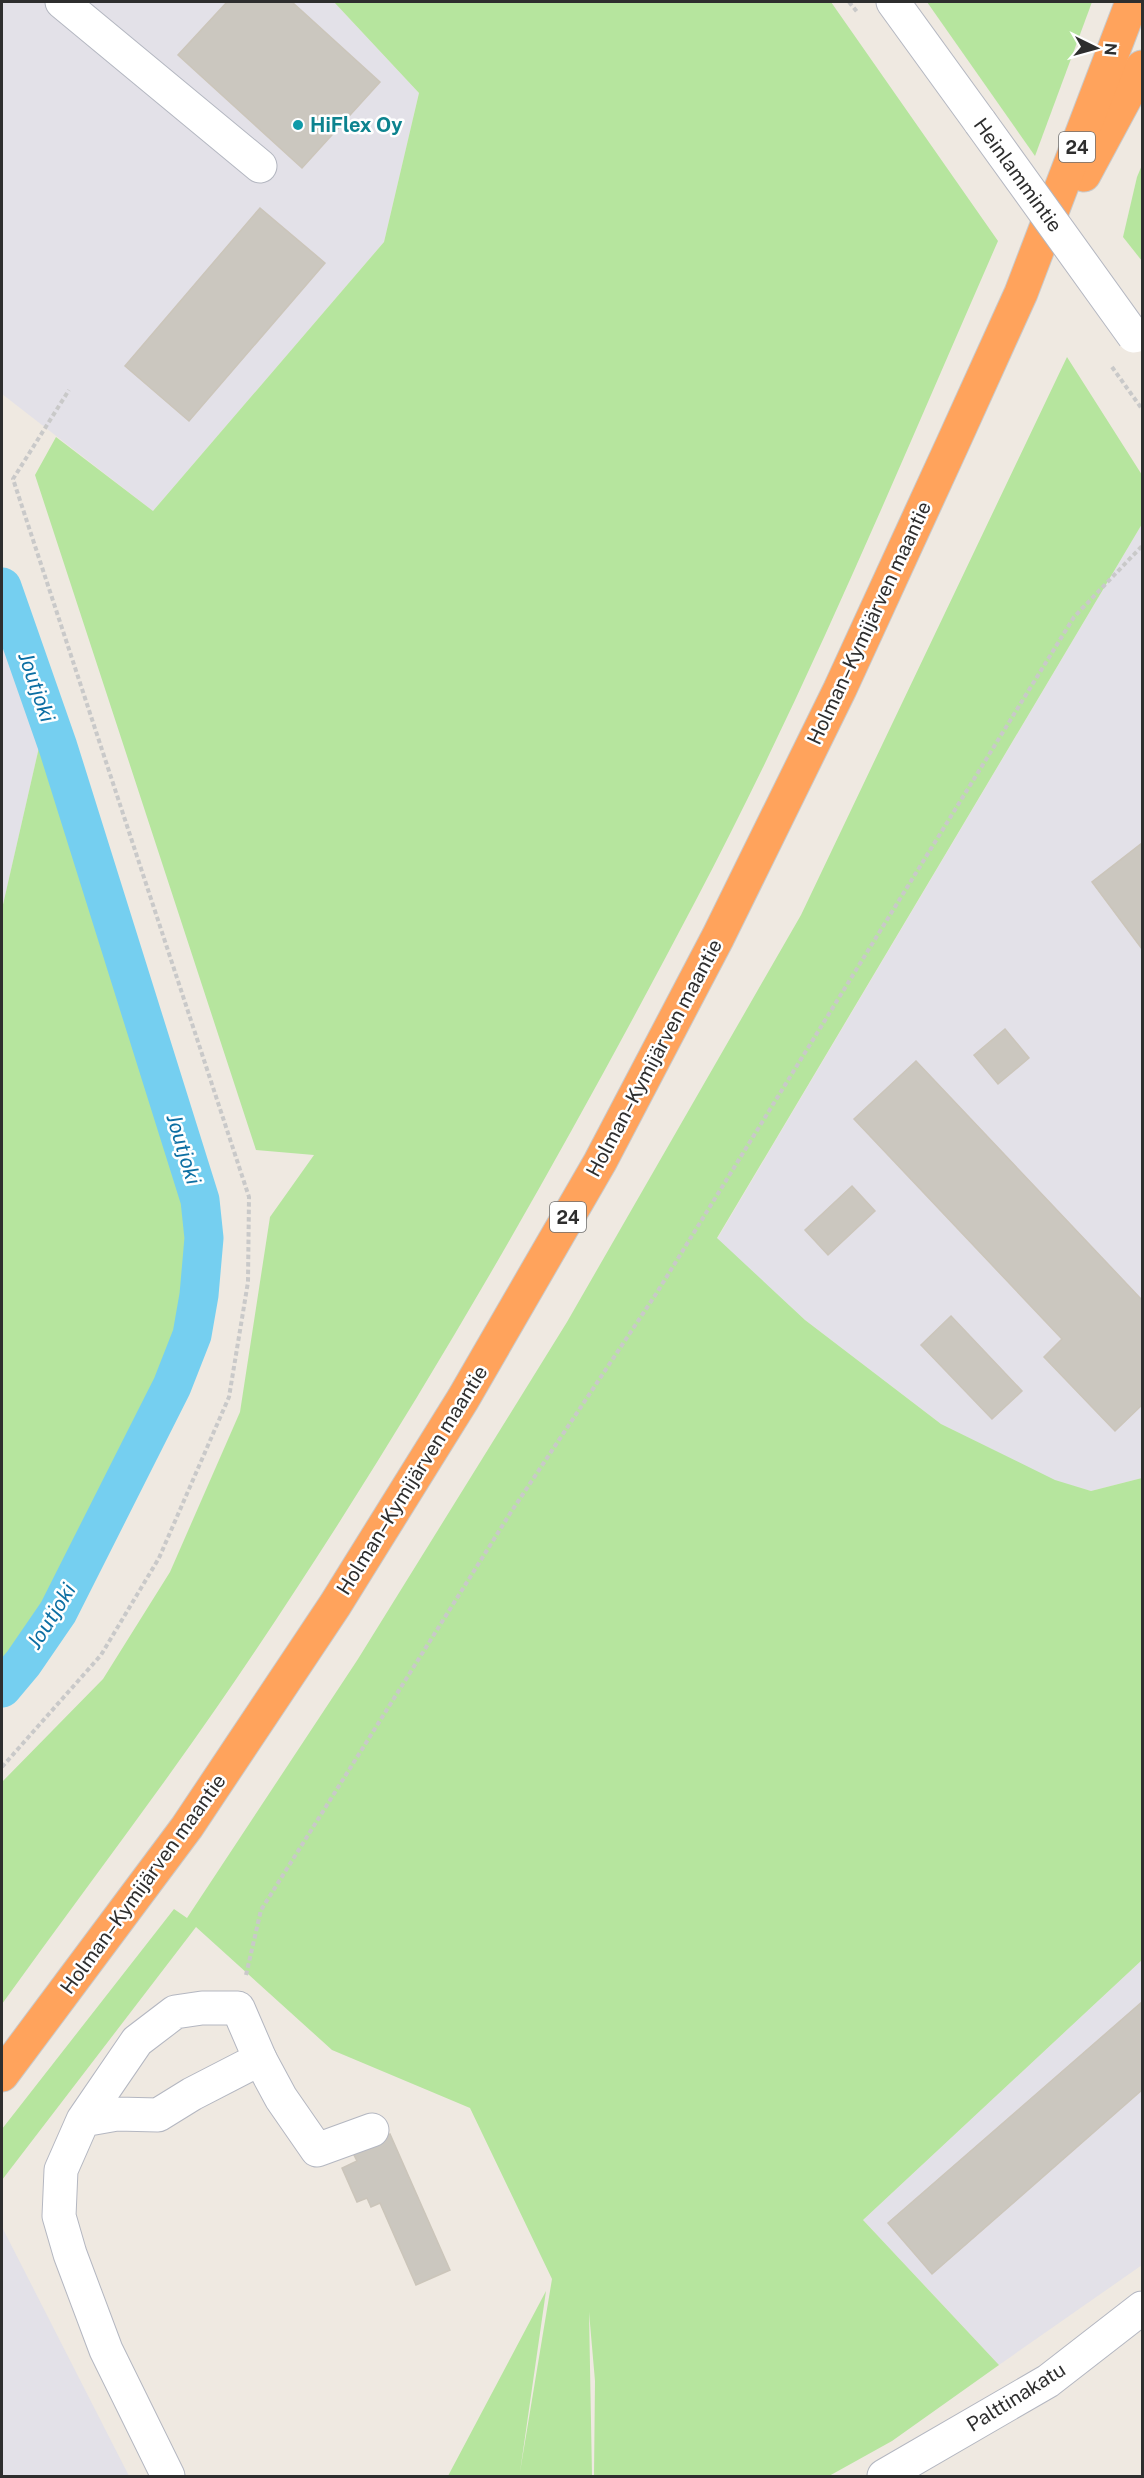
<svg xmlns="http://www.w3.org/2000/svg" width="1144" height="2478" font-family="'Public Sans',sans-serif">
<style>
.industrial{fill:#e3e1e8}
.green{fill:#b6e59e}
.lines{fill:none;stroke-linecap:round;stroke-linejoin:round}
.canal{stroke:#75cff0;stroke-width:39}
.building{fill:#cbc7bf;stroke:#cbc5ba;stroke-width:1.5}
.minor-casing{stroke:#b4b7c1;stroke-width:35}
.highway-casing{stroke:#c9c9c9;stroke-width:35}
.path{stroke:#c9c9c9;stroke-width:4;stroke-dasharray:4.5 3;stroke-linecap:butt}
.minor{stroke:#fff;stroke-width:33}
.highway{stroke:#ffa35c;stroke-width:33}
.minor-bridge-casing{stroke:#b4b7c1;stroke-width:35;stroke-linecap:butt}
.path-bridge{stroke:#c9c9c9;stroke-width:4;stroke-dasharray:4.5 3;stroke-linecap:butt}
.minor-bridge{stroke:#fff;stroke-width:33}
.culture-dot{fill:#0f9aa8;stroke:#fff;stroke-width:2}
.labels{text-anchor:middle;dominant-baseline:central;stroke-width:5;stroke-linejoin:round;paint-order:stroke}
.shield{fill:#fff;stroke:#6d6d6d;stroke-width:1.5}
.shield-label{font-size:18px;font-weight:bold;fill:#2e2e2e}
.culture-label{font-size:20px;font-weight:bold;fill:#0d838f;stroke:#fff;text-anchor:start}
.street-label{font-size:20px;fill:#2e2e2e;stroke:#fff}
.water-label{font-size:21px;font-style:italic;fill:#0d6fa3;stroke:#fff}
</style>
<rect width="100%" height="100%" fill="#efe9e1"/>
<!-- industrial -->
<g class="industrial">
<polygon points="2,2 334,2 419,93 384,242 153,511 2,394"/>
<polygon points="1142,524 1142,1478 1091,1491 1055,1481 941,1424 805,1320 717,1239"/>
<polygon points="2,636 40,743 2,909"/>
<polygon points="1142,1960 1142,2265 999,2365 863,2220"/>
<polygon points="2,2227 129,2476 2,2476"/>
</g>
<!-- green -->
<g class="green">
<path d="M334,2H831L998,241C901,462 809,686 696,900C551,1176 395,1449 217,1707C148,1807 73,1905 2,2004V1782L103,1679L170,1572L240,1412L270,1217L314,1155L256,1150L35,475L56,437L153,511L384,242L419,93Z"/>
<polygon points="927,2 1092,2 1035,156"/>
<polygon points="1142,165 1142,261 1123,237 1137,177"/>
<polygon points="1067,357 1142,475 1142,524 717,1238 805,1320 941,1424 1055,1480 1091,1491 1142,1478 1142,1960 863,2220 999,2365 892,2441 829,2476 594,2476 595,2381 589,2312 592,2476 448,2476 546,2291 520,2472 552,2279 470,2108 332,2050 196,1927 2,2180 2,2129 174,1909 187,1918 358,1659 567,1322 801,915"/>
<polygon points="40,743 177,1183 187,1228 182,1319 163,1367 49,1596 2,1663 2,909"/>
</g>
<g class="lines">
<!-- canal -->
<polyline class="canal" points="2,587 58,747 200,1200 204,1238 199,1295 192,1335 172,1386 58,1612 23,1663 2,1688"/>
</g>
<!-- building -->
<g class="building">
<polygon points="227,2 292,2 380,82 302,168 178,55"/>
<polygon points="260,208 325,263 189,421 125,366"/>
<polygon points="1142,843 1142,949 1092,882"/>
<polygon points="1005,1029 1029,1058 998,1084 974,1055"/>
<polygon points="916,1061 1142,1300 1142,1405 1115,1431 1044,1357 1062,1339 854,1119"/>
<polygon points="852,1186 875,1211 828,1255 805,1230"/>
<polygon points="951,1316 1022,1391 992,1419 921,1345"/>
<polygon points="1142,2002 1142,2090 932,2274 888,2223"/>
<polygon points="390,2134 450,2270 416,2285 380,2203 371,2207 367,2198 357,2202 342,2168 357,2161 352,2151"/>
</g>
<g class="lines">
<defs>
<g id="minor">
<polyline points="62,2 260,166"/>
<polyline points="893,2 980,122"/>
<polyline points="260,2059 281,2098 317,2150 372,2130"/>
<polyline points="83,2120 117,2114 158,2115 192,2094 260,2059 238,2008 202,2008 175,2012 137,2041 83,2120 61,2170 59,2216 70,2254 106,2350 168,2476"/>
<polyline points="884,2476 1048,2381 1142,2308"/>
</g>
<g id="highway">
<polyline points="1084,175 1142,67"/>
<polyline points="2,2075 187,1827 335,1605 463,1399 600,1162 718,937 840,689 953,443 1021,293 1132,2"/>
</g>
</defs>
<!-- minor casing -->
<use href="#minor" class="minor-casing"/>
<!-- highway casing -->
<use href="#highway" class="highway-casing"/>
<!-- path -->
<g class="path">
<polyline points="849,2 858,13"/>
<polyline points="2,1767 101,1655 159,1558 229,1397 248,1282 249,1197 13,479 69,390"/>
<polyline points="246,1975 261,1910 511,1512 656,1294 1074,617 1142,546"/>
</g>
<!-- minor -->
<use href="#minor" class="minor"/>
<!-- highway -->
<use href="#highway" class="highway"/>
<defs>
<polyline id="minor-bridge" points="980,122 1134,336"/>
</defs>
<!-- minor-bridge casing -->
<use href="#minor-bridge" class="minor-bridge-casing"/>
<!-- path-bridge -->
<polyline class="path-bridge" points="1112,367 1142,409"/>
<!-- minor-bridge -->
<use href="#minor-bridge" class="minor-bridge"/>
</g>
<!-- markers -->
<circle class="culture-dot" cx="298" cy="125" r="6"/>
<g class="labels">
<!-- shield labels -->
<g class="shield">
<rect x="1059" y="132" width="36" height="30" rx="4.5"/>
<rect x="550" y="1202" width="36" height="30" rx="4.5"/>
</g>
<g class="shield-label">
<text x="1077" y="147">24</text>
<text x="568" y="1217">24</text>
</g>
<!-- culture labels -->
<g class="culture-label">
<text x="310" y="125">HiFlex Oy</text>
</g>
<!-- street labels -->
<g class="street-label">
<text transform="translate(1018 175) rotate(54)">Heinlammintie</text>
<text transform="translate(869 623) rotate(-65)">Holman–Kymijärven maantie</text>
<text transform="translate(654 1058) rotate(-62)">Holman–Kymijärven maantie</text>
<text transform="translate(412 1480) rotate(-58)">Holman–Kymijärven maantie</text>
<text transform="translate(143 1884) rotate(-54)">Holman–Kymijärven maantie</text>
<text transform="translate(1016 2397) rotate(-32)">Palttinakatu</text>
</g>
<!-- water labels -->
<g class="water-label">
<text transform="translate(37 687) rotate(71)">Joutjoki</text>
<text transform="translate(184 1149) rotate(73)">Joutjoki</text>
<text transform="translate(51 1616) rotate(-58)">Joutjoki</text>
</g>
</g>
<!-- border -->
<rect width="1144" height="2478" fill="none" stroke="#2e2e2e" stroke-width="6"/>
<!-- north arrow -->
<g transform="translate(1096 48) rotate(95)" stroke="#ffffff" stroke-width="4.5" paint-order="stroke">
<path d="M0-4.5L10 22L0 15L-10 22Z" fill="#2e2e2e"/>
<text y="-9" font-size="16" font-weight="bold" text-anchor="middle" fill="#2e2e2e">N</text>
</g>
</svg>
